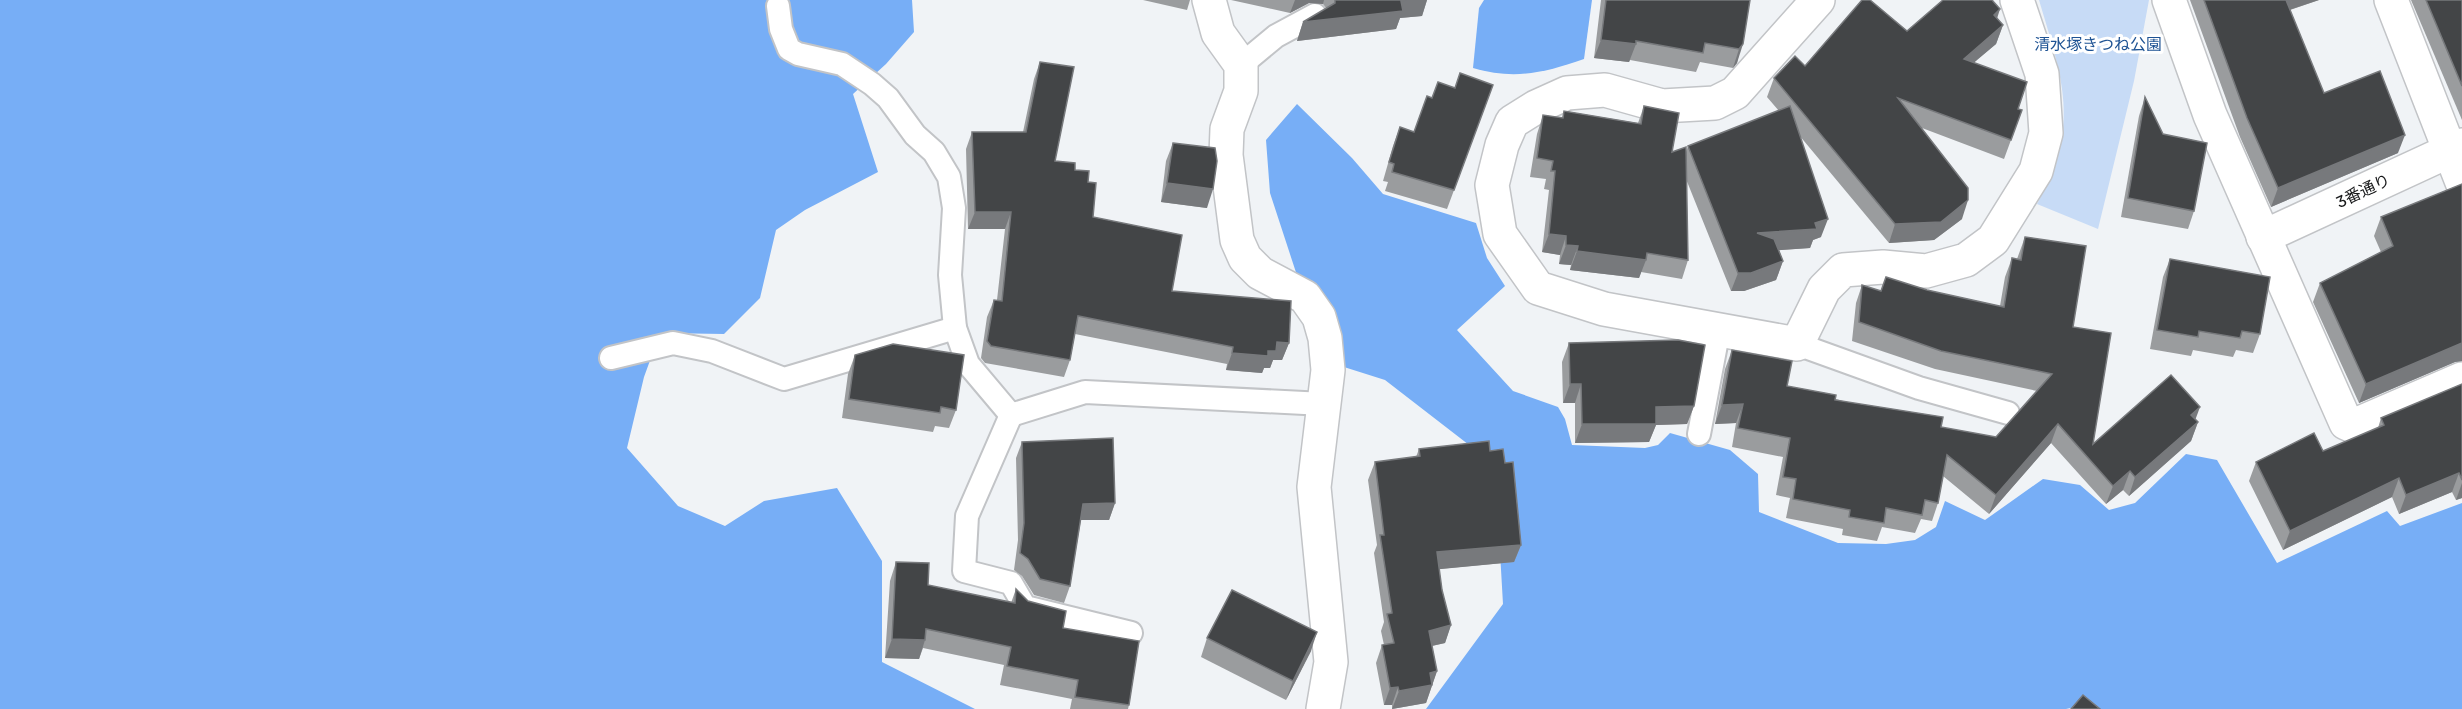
<svg xmlns="http://www.w3.org/2000/svg" width="2462" height="709" font-family="Rubik,'Noto Sans JP',sans-serif">
<style>
.green{fill:#c7dbf6}
.forest{fill:#77aef6}
.lines{fill:none;stroke-linecap:round;stroke-linejoin:round}
.lane-casing{stroke:#c2c4c7;stroke-width:26}
.street-casing{stroke:#c2c4c7;stroke-width:36}
.lane{stroke:#fff;stroke-width:22}
.street{stroke:#fff;stroke-width:33}
.wall{fill:#9a9c9e}
.shaded-wall{fill:#77797c}
.building{fill:#434547;stroke:#77797c;stroke-width:1.5}
.labels{text-anchor:middle;dominant-baseline:central;stroke-width:6;stroke-linejoin:round;paint-order:stroke}
.park-label{font-size:16px;fill:#1d5293;stroke:#fff}
.street-label{font-size:16px;fill:#171819;stroke:#fff}
</style>
<rect width="100%" height="100%" fill="#f0f3f6"/>
<!-- green -->
<path class="green" d="M2039,0H2149L2134,81L2098,229L2037,204C2081,125 2063,81 2039,0Z"/>
<!-- forest -->
<g class="forest">
<polygon points="0,0 912,0 914,32 886,64 853,94 878,172 805,210 776,230 760,298 724,334 660,333 644,377 627,448 678,506 725,526 764,501 837,488 882,561 882,662 975,709 0,709"/>
<path d="M1484,0H1592L1584,59C1544,73 1514,80 1473,68L1479,8Z"/>
<polygon points="1297,104 1352,158 1383,194 1476,223 1487,258 1505,286 1457,330 1513,391 1558,407 1565,419 1572,445 1645,448 1658,445 1670,433 1730,450 1758,474 1759,512 1838,543 1886,544 1915,540 1936,527 1945,501 1985,520 2043,479 2080,485 2109,510 2135,503 2186,454 2217,460 2277,563 2387,511 2400,526 2462,503 2462,709 2089,709 2085,705 2066,709 1426,709 1503,604 1495,465 1385,380 1325,361 1270,193 1266,140"/>
</g>
<g class="lines">
<defs>
<g id="lane">
<polyline points="778,6 781,29 789,49 798,54 842,64 872,84 888,98 915,135 934,152 949,177 954,208 950,275 955,328 968,364 1011,415 1085,392 1324,404"/>
<polyline points="1241,65 1276,36 1315,15"/>
<polyline points="1797,344 1919,388 2008,413"/>
<polyline points="611,358 673,343 712,351 784,379 955,328"/>
<polyline points="1011,415 967,516 964,571 1011,583 1025,607 1131,633"/>
<polyline points="1699,434 1719,329"/>
</g>
<g id="street">
<polyline points="1209,0 1218,33 1241,65 1241,91 1227,129 1226,155 1237,240 1245,258 1260,273 1305,297 1319,317 1325,338 1328,370 1314,487 1331,662 1323,709"/>
<polyline points="1818,0 1735,93 1715,103 1662,106 1605,90 1567,93 1536,107 1512,122 1502,145 1492,185 1500,234 1538,288 1604,309 1797,344 1824,289 1843,270 1883,267 1926,271 1966,260 1993,240 2036,171 2046,133 2042,74 2017,0"/>
<polyline points="2169,0 2210,115 2346,423 2353,426 2462,379"/>
<polyline points="2391,0 2462,182"/>
<polyline points="2263,237 2462,145"/>
</g>
</defs>
<!-- lane casing -->
<use href="#lane" class="lane-casing"/>
<!-- street casing -->
<use href="#street" class="street-casing"/>
<!-- lane -->
<use href="#lane" class="lane"/>
<!-- street -->
<use href="#street" class="street"/>
</g>
<!-- wall -->
<g class="wall">
<polygon points="1143,0 1190,0 1187,10"/>
<polygon points="1231,0 1427,0 1422,16 1400,18 1396,29 1297,41 1303,22 1327,9 1323,4 1309,3 1290,13"/>
<polygon points="1601,0 1750,0 1737,63 1733,68 1700,62 1696,72 1630,60 1629,62 1594,58"/>
<polygon points="2190,0 2319,0 2290,10 2324,93 2398,153 2271,207 2240,137"/>
<polygon points="2411,0 2462,0 2462,120"/>
<polygon points="1997,18 2003,25 1996,44 1974,62 2018,109 2022,110 2004,159 1922,128 1962,219 1934,240 1889,243 1799,135 1821,237 1813,240 1810,248 1779,250 1783,261 1776,280 1744,291 1731,291 1686,179 1688,260 1682,279 1641,272 1639,278 1570,270 1571,265 1559,264 1560,255 1542,252 1549,190 1544,189 1546,179 1530,177 1537,134 1543,115 1562,118 1564,111 1638,123 1644,106 1672,152 1686,152 1688,146 1779,111 1767,97 1774,78 1805,66 1907,31"/>
<polygon points="1040,62 1055,161 1075,170 1088,182 1093,217 1172,291 1289,343 1282,360 1273,360 1270,368 1264,368 1262,373 1226,370 1227,364 1075,334 1070,360 1064,377 985,363 981,358 987,317 994,300 997,300 1005,229 968,229 966,149 972,132 1023,132 1034,79"/>
<polygon points="1493,85 1447,209 1385,191 1388,182 1383,181 1393,146 1400,127 1414,132 1432,98 1455,88"/>
<polygon points="2145,97 2194,211 2188,229 2121,217 2139,116"/>
<polygon points="1173,143 1207,208 1161,202 1166,161"/>
<polygon points="2462,184 2462,361 2455,362 2359,403 2313,302 2320,283 2381,252 2374,236 2381,217"/>
<polygon points="2025,237 2073,327 2093,444 2195,419 2198,422 2191,441 2129,496 2123,490 2106,504 2051,443 1989,514 1943,476 1938,503 1932,521 1921,519 1915,533 1882,527 1877,541 1842,535 1843,529 1786,518 1790,498 1776,495 1783,457 1732,447 1736,423 1715,424 1725,369 1732,350 1787,386 1941,427 1996,437 2037,391 1935,369 1852,341 1856,303 1862,285 1881,291 1927,290 2000,306 2005,277 2012,258 2017,259"/>
<polygon points="2170,259 2260,334 2253,353 2236,350 2233,357 2193,350 2191,356 2150,349 2163,277"/>
<polygon points="1569,343 1694,406 1687,424 1656,425 1649,442 1575,443 1575,403 1563,403 1562,362"/>
<polygon points="855,355 956,410 949,428 935,426 933,432 842,418 848,374"/>
<polygon points="2462,384 2462,498 2456,500 2452,492 2399,514 2392,497 2283,550 2249,481 2256,462 2323,451 2378,428 2381,418"/>
<polygon points="1022,442 1115,503 1109,520 1081,520 1070,586 1064,603 1034,595 1022,576 1014,570 1018,540 1016,458"/>
<polygon points="1419,449 1490,451 1505,463 1521,545 1514,562 1439,569 1442,590 1451,625 1445,643 1432,646 1437,671 1426,703 1392,709 1392,705 1384,705 1376,663 1382,645 1384,645 1381,631 1384,622 1374,553 1377,545 1368,480 1375,462 1416,457"/>
<polygon points="896,562 928,585 1011,603 1016,589 1028,601 1063,628 1129,705 1128,709 1070,709 1072,699 1000,685 1004,665 923,648 919,659 885,658 890,581"/>
<polygon points="1207,638 1311,651 1286,700 1201,657"/>
</g>
<!-- shaded-wall -->
<g class="shaded-wall">
<polygon points="1295,0 1324,0 1323,4 1309,3 1290,13"/>
<polygon points="1406,0 1427,0 1422,16 1400,18 1396,29 1297,41 1303,22"/>
<polygon points="2282,0 2319,0 2277,14"/>
<polygon points="2000,9 1994,28 1994,15"/>
<polygon points="2003,25 1996,44 1957,77 1964,59"/>
<polygon points="1601,40 1636,44 1629,62 1594,58"/>
<polygon points="1743,44 1737,63 1733,68 1739,49"/>
<polygon points="2405,135 2398,153 2271,207 2278,188"/>
<polygon points="1167,183 1213,189 1207,208 1161,202"/>
<polygon points="1968,200 1962,219 1934,240 1889,243 1895,224"/>
<polygon points="975,212 1011,212 1005,229 968,229"/>
<polygon points="1828,219 1821,237 1813,240 1810,248 1750,252 1757,233 1815,223"/>
<polygon points="1549,234 1566,236 1560,255 1542,252"/>
<polygon points="1566,245 1578,246 1571,265 1559,264"/>
<polygon points="1577,251 1646,260 1639,278 1570,270"/>
<polygon points="1783,261 1776,280 1744,291 1731,291 1738,273"/>
<polygon points="1277,342 1289,343 1282,360 1273,360 1270,368 1264,368 1262,373 1226,370 1232,353 1268,351"/>
<polygon points="2462,343 2462,361 2455,362 2359,403 2366,384"/>
<polygon points="1570,384 1581,384 1575,403 1563,403"/>
<polygon points="1743,404 1736,423 1715,424 1722,405"/>
<polygon points="1694,406 1687,424 1656,425 1649,442 1575,443 1582,424 1656,407"/>
<polygon points="2200,407 2193,426 2191,415"/>
<polygon points="2198,422 2191,441 2129,496 2135,477"/>
<polygon points="2058,424 2051,443 1989,514 1996,495"/>
<polygon points="2130,471 2123,490 2106,504 2113,486"/>
<polygon points="2459,473 2452,492 2399,514 2406,495"/>
<polygon points="2399,478 2392,497 2283,550 2290,531"/>
<polygon points="2462,483 2462,498 2456,500"/>
<polygon points="1115,503 1109,520 1077,520 1083,504"/>
<polygon points="1521,545 1514,562 1431,570 1437,552"/>
<polygon points="1451,625 1445,643 1422,648 1429,631"/>
<polygon points="1317,632 1311,651 1286,700 1293,681"/>
<polygon points="892,639 925,640 919,659 885,658"/>
<polygon points="1437,671 1426,703 1392,709 1399,691 1430,673"/>
<polygon points="1398,687 1392,705 1384,705 1390,688"/>
</g>
<!-- building -->
<g class="building">
<polygon points="1335,0 1406,0 1401,1 1403,11 1303,22 1335,3"/>
<polygon points="1606,0 1750,0 1743,44 1739,49 1705,43 1703,53 1636,41 1636,44 1601,40"/>
<polygon points="1862,0 1870,0 1907,31 1943,0 1992,0 2000,9 1994,15 2003,25 1964,59 2027,82 2018,109 2022,110 2011,140 1898,98 1968,188 1968,200 1941,222 1895,224 1774,78 1795,56 1805,66"/>
<polygon points="2204,0 2286,0 2324,93 2380,71 2405,135 2278,188 2247,118"/>
<polygon points="2426,0 2462,0 2462,86"/>
<polygon points="1040,62 1074,67 1055,161 1075,163 1075,170 1089,171 1088,182 1096,183 1093,217 1182,235 1172,291 1291,301 1289,343 1277,342 1276,351 1268,351 1268,356 1232,353 1233,347 1078,316 1070,360 991,346 987,341 994,300 1002,301 1011,212 975,212 972,132 1026,132"/>
<polygon points="1460,73 1493,85 1454,190 1392,172 1394,164 1389,162 1400,127 1414,132 1427,96 1432,98 1438,82 1455,88"/>
<polygon points="2145,97 2163,134 2207,143 2194,211 2128,198"/>
<polygon points="1644,106 1679,113 1672,152 1686,147 1688,260 1647,253 1646,260 1577,251 1578,246 1566,245 1566,236 1549,234 1555,171 1551,171 1553,161 1537,158 1543,115 1563,118 1564,111 1641,124"/>
<polygon points="1790,106 1828,219 1815,223 1817,229 1757,233 1774,239 1783,261 1751,273 1738,273 1688,146"/>
<polygon points="1173,143 1215,148 1217,161 1213,189 1167,183"/>
<polygon points="2462,184 2462,343 2366,384 2320,283 2393,246 2381,217"/>
<polygon points="2025,237 2086,246 2073,327 2111,333 2093,444 2171,375 2200,407 2191,415 2198,422 2135,477 2130,471 2113,486 2058,424 1996,495 1947,455 1938,503 1925,500 1922,515 1886,508 1884,523 1849,517 1850,510 1793,499 1796,479 1783,477 1790,438 1738,428 1743,404 1722,405 1732,350 1792,361 1787,386 1836,395 1835,400 1943,417 1941,427 1996,437 2052,374 1941,351 1859,322 1862,285 1881,291 1886,277 1927,290 2004,307 2012,258 2021,260"/>
<polygon points="2170,259 2270,277 2260,334 2242,331 2240,338 2199,331 2198,337 2157,330"/>
<polygon points="1678,340 1705,345 1694,406 1656,407 1656,424 1582,424 1581,384 1570,384 1569,343"/>
<polygon points="893,344 964,355 956,410 941,407 940,413 849,399 855,355"/>
<polygon points="2462,384 2462,480 2459,473 2406,495 2399,478 2290,531 2256,462 2314,433 2323,451 2384,425 2381,418"/>
<polygon points="1113,438 1115,503 1083,504 1070,586 1040,579 1028,559 1020,553 1024,523 1022,442"/>
<polygon points="1489,441 1490,451 1503,449 1505,463 1513,462 1521,545 1437,552 1442,590 1451,625 1429,631 1437,671 1430,673 1432,685 1399,691 1398,687 1390,688 1382,645 1394,643 1387,614 1392,613 1380,535 1384,535 1375,462 1420,456 1419,449"/>
<polygon points="896,562 929,563 928,585 1015,603 1016,589 1028,601 1066,611 1063,628 1139,641 1129,705 1075,697 1078,680 1007,666 1011,647 926,629 925,640 892,639"/>
<polygon points="1232,590 1317,632 1293,681 1207,638"/>
<polygon points="2083,695 2100,709 2071,709"/>
</g>
<g class="labels">
<!-- park labels -->
<g class="park-label">
<text x="2098" y="44">清水塚きつね公園</text>
</g>
<!-- street labels -->
<g class="street-label">
<text transform="translate(2363 191) rotate(-25)">3番通り</text>
</g>
</g>
</svg>
